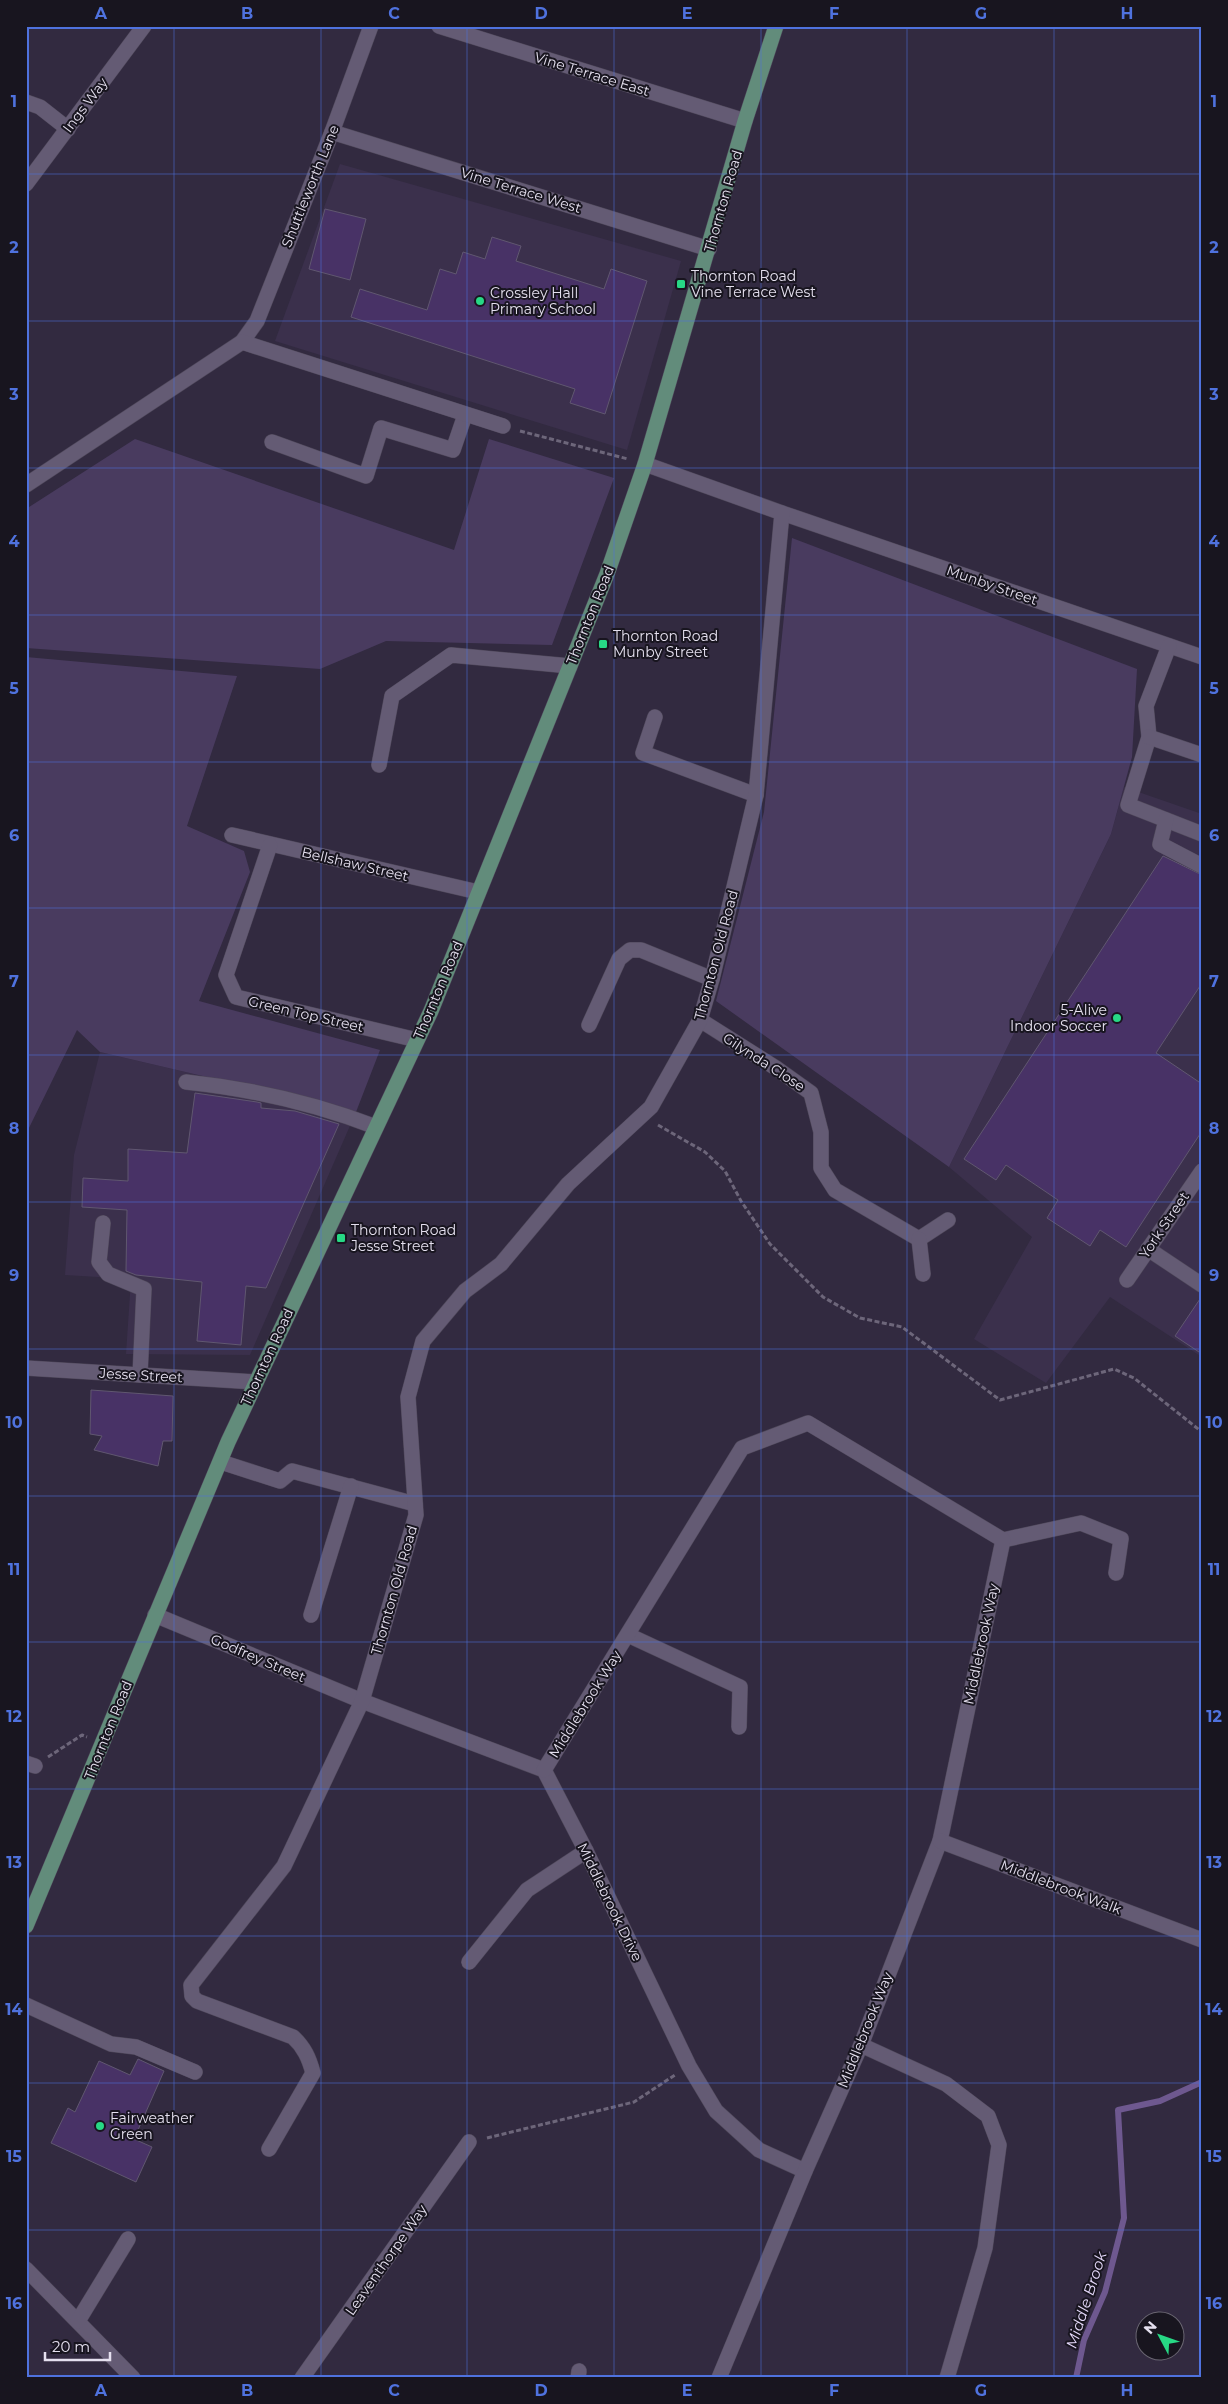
<svg xmlns="http://www.w3.org/2000/svg" width="1228" height="2404" font-family="Montserrat,sans-serif">
<style>
.built{fill:#3b304c}
.green{fill:#493b5f}
.lines{fill:none;stroke-linecap:round;stroke-linejoin:round}
.stream{stroke:#6e588f;stroke-width:6}
.building{fill:#483266;stroke:#605770}
.minor-casing{stroke:#4f485a;stroke-width:16}
.major-casing{stroke:#4f485a;stroke-width:16}
.path{stroke:#6d667a;stroke-width:3;stroke-dasharray:5 2.5;stroke-linecap:butt}
.minor{stroke:#645b74;stroke-width:15}
.major{stroke:#628c7b;stroke-width:15}
.grid{fill:none;stroke:#4f72de;stroke-width:1;stroke-opacity:0.55}
.poi-dot{fill:#27d885;stroke:#18151f;stroke-width:2}
.labels{text-anchor:middle;dominant-baseline:central;stroke-width:4;stroke-linejoin:round;paint-order:stroke}
.street-label{font-size:14px;fill:#e5e0ef;stroke:#18151f}
.poi-label{font-size:14px;fill:#e5e0ef;stroke:#18151f;text-anchor:start}
.water-label{font-size:15px;font-style:italic;fill:#e7dbfd;stroke:#18151f}
.neatline{fill:none;stroke:#4f72de;stroke-width:2}
.grid-label{font-size:16px;text-anchor:middle;font-weight:bold;fill:#4f72de}
</style>
<rect width="100%" height="100%" fill="#322a40"/>
<!-- built -->
<g class="built">
<polygon points="340,164 681,261 627,450 275,341"/>
<polygon points="1124,787 1202,814 1202,1357 1110,1297 1046,1383 974,1339 1032,1237 949,1167 1111,834"/>
<polygon points="100,1052 356,1112 250,1355 126,1354 131,1279 65,1275 74,1155"/>
</g>
<!-- green -->
<g class="green">
<polygon points="135,439 454,550 489,439 614,478 552,645 386,641 320,669 26,648 26,509"/>
<polygon points="792,538 1137,669 1132,757 1111,834 949,1167 716,1001 764,812"/>
<polygon points="26,657 237,676 187,826 244,851 250,872 199,1001 380,1050 356,1112 100,1052 77,1030 26,1134"/>
</g>
<g class="lines">
<!-- stream -->
<polyline class="stream" points="1076,2378 1084,2340 1105,2292 1124,2218 1118,2110 1160,2101 1202,2082"/>
</g>
<!-- building -->
<g class="building">
<polygon points="325,209 366,219 350,280 309,269"/>
<polygon points="492,237 521,246 516,261 604,289 611,269 647,281 605,414 570,403 575,389 351,317 360,289 427,310 440,269 456,274 463,252 485,259"/>
<polygon points="1163,856 1202,875 1202,983 1156,1053 1202,1084 1202,1131 1126,1247 1100,1230 1090,1246 1047,1218 1058,1200 1006,1165 996,1180 964,1159"/>
<polygon points="195,1093 257,1102 261,1103 261,1108 295,1111 339,1124 266,1288 246,1286 241,1345 197,1341 202,1282 136,1275 126,1271 127,1210 82,1207 83,1178 128,1181 128,1149 187,1153"/>
<polygon points="1202,1296 1202,1354 1175,1336"/>
<polygon points="91,1390 173,1396 172,1441 163,1441 158,1466 94,1450 102,1436 90,1434"/>
<polygon points="138,2059 164,2071 134,2139 152,2147 136,2182 51,2143 68,2108 75,2112 99,2061 130,2075"/>
</g>
<g class="lines">
<defs>
<g id="minor">
<polyline points="439,26 745,121"/>
<polyline points="26,102 40,107 68,129"/>
<polyline points="332,132 709,249"/>
<polyline points="26,184 144,26"/>
<polyline points="242,342 257,321 332,132 371,26"/>
<polyline points="272,442 366,476 381,428 453,450 465,415"/>
<polyline points="26,485 242,342 503,426"/>
<polyline points="782,513 1202,657"/>
<polyline points="1169,646 1146,706 1149,737 1128,805 1202,834"/>
<polyline points="655,717 643,753 756,795"/>
<polyline points="1149,737 1202,755"/>
<polyline points="379,765 392,696 451,655 570,666"/>
<polyline points="1166,820 1160,844 1202,866"/>
<polyline points="232,835 478,892"/>
<polyline points="270,845 226,975 236,997 417,1040"/>
<polyline points="700,1020 776,1068 811,1093 821,1132 821,1168 835,1190 919,1239 948,1220"/>
<polyline points="589,1025 619,959 630,950 641,950 712,979"/>
<path d="M186,1082C252,1089 314,1103 376,1127"/>
<polyline points="103,1223 99,1262 108,1274 144,1289 140,1375"/>
<polyline points="919,1239 923,1274"/>
<polyline points="1148,1249 1202,1285"/>
<polyline points="1127,1280 1202,1171"/>
<polyline points="26,1368 256,1382"/>
<polyline points="221,1462 280,1481 292,1471 415,1504"/>
<polyline points="1003,1540 1081,1523 1121,1539 1116,1573"/>
<polyline points="155,1615 362,1701 544,1770 586,1851 689,2066 716,2111 759,2150 805,2171"/>
<polyline points="311,1615 351,1486"/>
<polyline points="628,1635 740,1687 739,1727"/>
<polyline points="26,1763 35,1766"/>
<polyline points="544,1770 742,1448 808,1423 1003,1540 940,1841 861,2045 805,2171 719,2378"/>
<polyline points="940,1841 1202,1940"/>
<polyline points="469,1962 527,1890 586,1851"/>
<polyline points="26,2005 111,2044 136,2047 195,2072"/>
<polyline points="861,2045 946,2084 988,2116 999,2145 985,2248 947,2378"/>
<path d="M269,2149L313,2073C309,2058 304,2047 293,2037L197,2001L192,1996L191,1985L284,1866L362,1701L416,1515L408,1397L423,1341L465,1291L501,1264L568,1184L651,1107L700,1020L712,979L756,795L782,513L645,464"/>
<polyline points="26,2269 133,2378"/>
<polyline points="78,2321 128,2239"/>
<polyline points="302,2378 469,2142"/>
<polyline points="578,2378 579,2371"/>
</g>
<polyline id="major" points="26,1926 228,1442 431,1011 607,574 645,464 745,121 776,26"/>
</defs>
<!-- minor casing -->
<use href="#minor" class="minor-casing"/>
<!-- major casing -->
<use href="#major" class="major-casing"/>
<!-- path -->
<g class="path">
<polyline points="520,431 628,459"/>
<polyline points="658,1125 705,1152 725,1171 741,1201 770,1244 823,1297 860,1318 902,1327 1000,1400 1114,1369 1134,1378 1202,1432"/>
<polyline points="48,1757 82,1735 87,1737"/>
<polyline points="487,2138 634,2102 675,2075"/>
</g>
<!-- minor -->
<use href="#minor" class="minor"/>
<!-- major -->
<use href="#major" class="major"/>
</g>
<!-- grid -->
<path class="grid" d="M174,26V2378M321,26V2378M467,26V2378M614,26V2378M761,26V2378M907,26V2378M1054,26V2378M26,174H1202M26,321H1202M26,468H1202M26,615H1202M26,762H1202M26,908H1202M26,1055H1202M26,1202H1202M26,1349H1202M26,1496H1202M26,1642H1202M26,1789H1202M26,1936H1202M26,2083H1202M26,2230H1202"/>
<!-- markers -->
<g class="poi-dot">
<rect x="676" y="279" width="10" height="10" rx="2.5"/>
<circle cx="480" cy="301" r="5"/>
<rect x="598" y="639" width="10" height="10" rx="2.5"/>
<circle cx="1117" cy="1018" r="5"/>
<rect x="336" y="1233" width="10" height="10" rx="2.5"/>
<circle cx="100" cy="2126" r="5"/>
</g>
<g class="labels">
<!-- street labels -->
<g class="street-label">
<text transform="translate(592 74) rotate(17)">Vine Terrace East</text>
<text transform="translate(85 105) rotate(-53)">Ings Way</text>
<text transform="translate(310 186) rotate(-68)">Shuttleworth Lane</text>
<text transform="translate(521 190) rotate(17)">Vine Terrace West</text>
<text transform="translate(723 201) rotate(-74)">Thornton Road</text>
<text transform="translate(992 585) rotate(19)">Munby Street</text>
<text transform="translate(590 615) rotate(-68)">Thornton Road</text>
<text transform="translate(355 864) rotate(13)">Bellshaw Street</text>
<text transform="translate(716 955) rotate(-75)">Thornton Old Road</text>
<text transform="translate(438 990) rotate(-67)">Thornton Road</text>
<text transform="translate(306 1014) rotate(13)">Green Top Street</text>
<text transform="translate(764 1062) rotate(33)">Gilynda Close</text>
<text transform="translate(1164 1225) rotate(-56)">York Street</text>
<text transform="translate(267 1357) rotate(-65)">Thornton Road</text>
<text transform="translate(141 1375) rotate(3)">Jesse Street</text>
<text transform="translate(394 1590) rotate(-74)">Thornton Old Road</text>
<text transform="translate(981 1644) rotate(-78)">Middlebrook Way</text>
<text transform="translate(258 1658) rotate(23)">Godfrey Street</text>
<text transform="translate(585 1704) rotate(-58)">Middlebrook Way</text>
<text transform="translate(108 1730) rotate(-68)">Thornton Road</text>
<text transform="translate(1061 1887) rotate(21)">Middlebrook Walk</text>
<text transform="translate(610 1902) rotate(64)">Middlebrook Drive</text>
<text transform="translate(865 2030) rotate(-68)">Middlebrook Way</text>
<text transform="translate(386 2260) rotate(-55)">Leaventhorpe Way</text>
</g>
<!-- poi labels -->
<g class="poi-label">
<text x="691" y="276">Thornton Road<tspan x="691" dy="16">Vine Terrace West</tspan></text>
<text x="490" y="293">Crossley Hall<tspan x="490" dy="16">Primary School</tspan></text>
<text x="613" y="636">Thornton Road<tspan x="613" dy="16">Munby Street</tspan></text>
<text x="1107" y="1010" text-anchor="end">5-Alive<tspan x="1107" dy="16">Indoor Soccer</tspan></text>
<text x="351" y="1230">Thornton Road<tspan x="351" dy="16">Jesse Street</tspan></text>
<text x="110" y="2118">Fairweather<tspan x="110" dy="16">Green</tspan></text>
</g>
<!-- water labels -->
<g class="water-label">
<text transform="translate(1086 2300) rotate(-72)">Middle Brook</text>
</g>
</g>
<!-- border -->
<rect width="1228" height="2404" fill="none" stroke="#18151f" stroke-width="55"/>
<!-- north arrow -->
<g transform="translate(1160 2336) rotate(311)"><circle r="24" fill="#18151f" stroke="#6a6672"/>
<path d="M0-4L9 19L0 12L-9 19Z" fill="#27d885"/>
<text y="-8" font-size="14" font-weight="bold" text-anchor="middle" fill="#e5e0ef">N</text>
</g>
<!-- scale -->
<path d="M45 2352v8h65v-8" fill="none" stroke="#e5e0ef" stroke-width="2.5"/>
<text x="52" y="2352" font-size="15" fill="#e5e0ef" stroke="#18151f" stroke-width="4" paint-order="stroke">20 m</text>
<rect x="28" y="28" width="1172" height="2348" class="neatline"/>
<g class="grid-label">
<text x="101" y="19">A</text>
<text x="247" y="19">B</text>
<text x="394" y="19">C</text>
<text x="541" y="19">D</text>
<text x="687" y="19">E</text>
<text x="834" y="19">F</text>
<text x="981" y="19">G</text>
<text x="1127" y="19">H</text>
<text x="14" y="107">1</text>
<text x="1214" y="107">1</text>
<text x="14" y="253">2</text>
<text x="1214" y="253">2</text>
<text x="14" y="400">3</text>
<text x="1214" y="400">3</text>
<text x="14" y="547">4</text>
<text x="1214" y="547">4</text>
<text x="14" y="694">5</text>
<text x="1214" y="694">5</text>
<text x="14" y="841">6</text>
<text x="1214" y="841">6</text>
<text x="14" y="987">7</text>
<text x="1214" y="987">7</text>
<text x="14" y="1134">8</text>
<text x="1214" y="1134">8</text>
<text x="14" y="1281">9</text>
<text x="1214" y="1281">9</text>
<text x="14" y="1428">10</text>
<text x="1214" y="1428">10</text>
<text x="14" y="1575">11</text>
<text x="1214" y="1575">11</text>
<text x="14" y="1722">12</text>
<text x="1214" y="1722">12</text>
<text x="14" y="1868">13</text>
<text x="1214" y="1868">13</text>
<text x="14" y="2015">14</text>
<text x="1214" y="2015">14</text>
<text x="14" y="2162">15</text>
<text x="1214" y="2162">15</text>
<text x="14" y="2309">16</text>
<text x="1214" y="2309">16</text>
<text x="101" y="2396">A</text>
<text x="247" y="2396">B</text>
<text x="394" y="2396">C</text>
<text x="541" y="2396">D</text>
<text x="687" y="2396">E</text>
<text x="834" y="2396">F</text>
<text x="981" y="2396">G</text>
<text x="1127" y="2396">H</text>
</g>
</svg>
